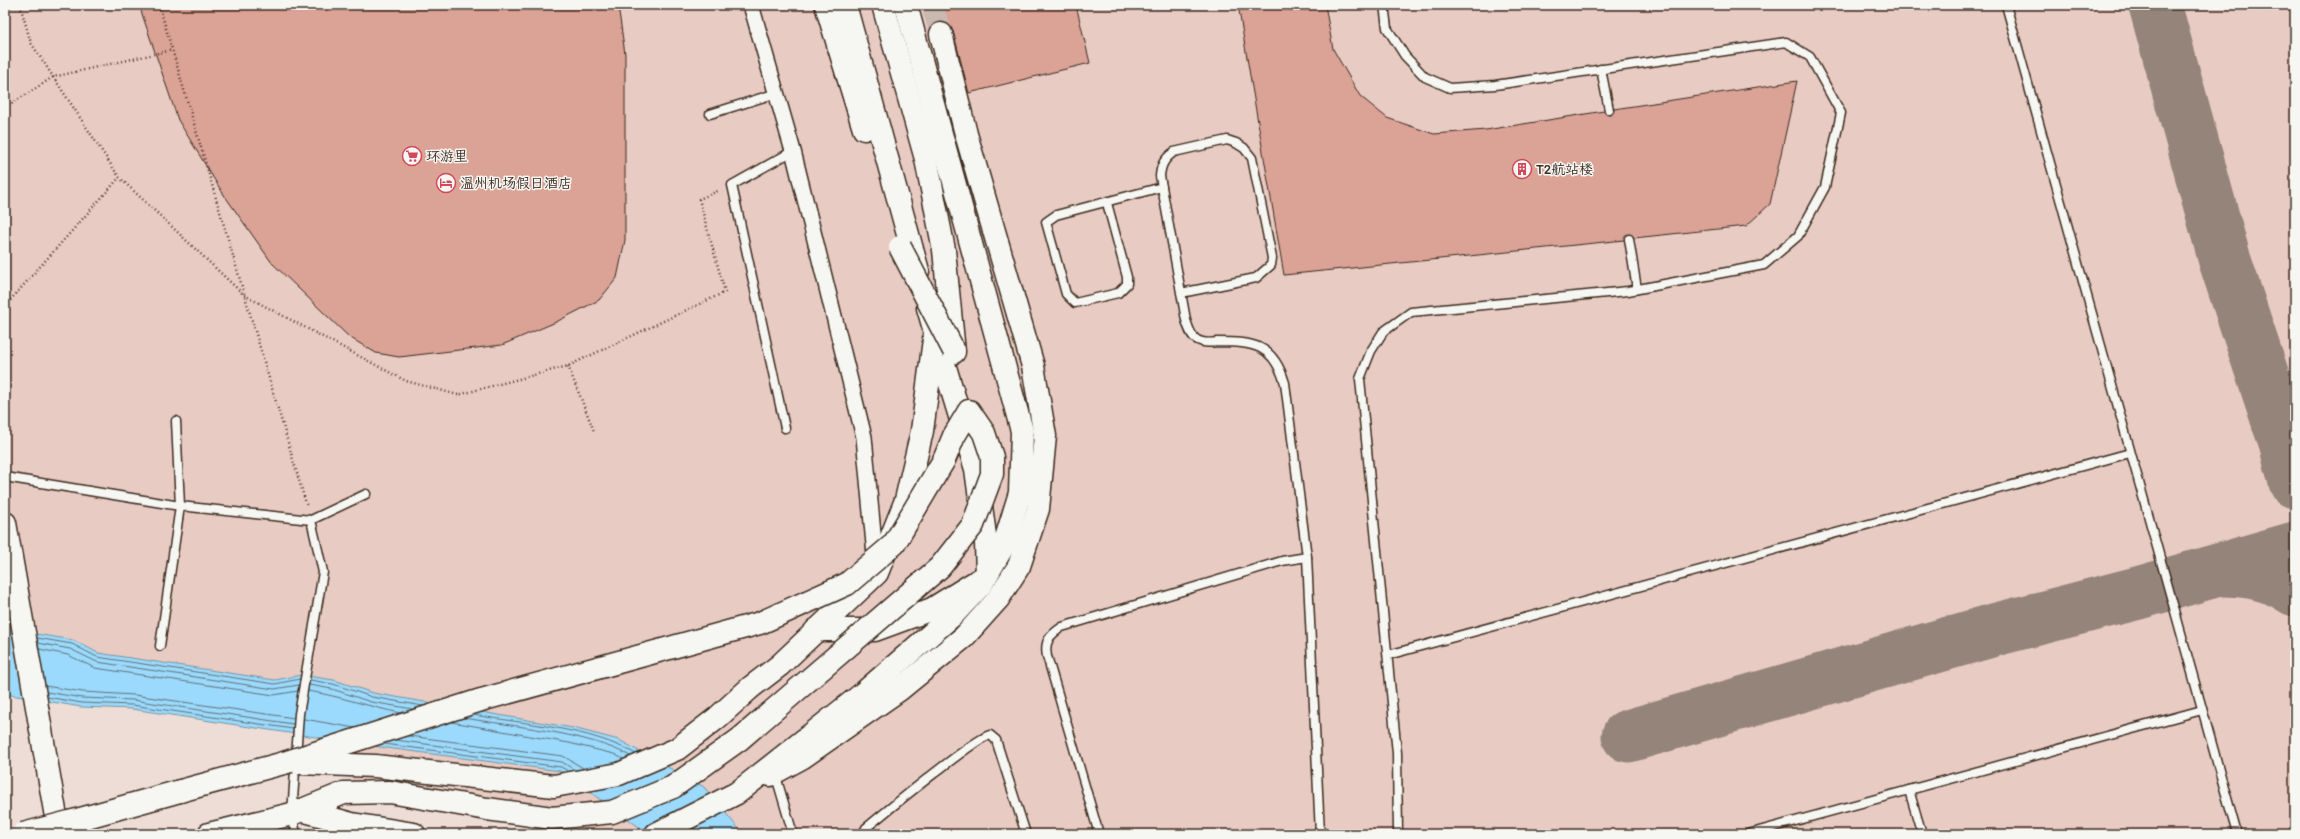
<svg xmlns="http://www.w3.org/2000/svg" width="2300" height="839" font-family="Itim,'LXGW WenKai TC',sans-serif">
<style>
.built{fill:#e8cbc3}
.water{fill:#9bdafc;stroke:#7594a3}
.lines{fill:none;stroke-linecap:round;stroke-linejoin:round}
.shore{stroke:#617077;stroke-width:1}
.taxiway{stroke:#94847a;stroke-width:53}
.building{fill:#dba296;stroke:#3b2a1e}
.secondary-tunnel{stroke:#cab9b1;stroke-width:22;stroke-dasharray:22 11;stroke-linecap:butt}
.service-casing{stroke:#3b2a1e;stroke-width:11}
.minor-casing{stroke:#3b2a1e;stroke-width:18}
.secondary-casing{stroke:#3b2a1e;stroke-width:25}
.primary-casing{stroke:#3b2a1e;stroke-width:25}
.trunk-casing{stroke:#3b2a1e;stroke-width:25}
.path{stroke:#3b2a1e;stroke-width:2.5;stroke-dasharray:1 3;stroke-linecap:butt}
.service{stroke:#f6f6f2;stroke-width:8}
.minor{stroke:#f6f6f2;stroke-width:15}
.secondary{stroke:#f6f6f2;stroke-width:22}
.primary{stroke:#f6f6f2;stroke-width:22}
.trunk{stroke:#f6f6f2;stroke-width:22}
.primary-bridge-casing{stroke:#3b2a1e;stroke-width:25;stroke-linecap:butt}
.trunk-bridge-casing{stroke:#3b2a1e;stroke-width:25;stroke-linecap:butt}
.primary-bridge{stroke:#f6f6f2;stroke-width:22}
.trunk-bridge{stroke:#f6f6f2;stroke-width:22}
.labels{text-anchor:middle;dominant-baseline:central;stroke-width:3;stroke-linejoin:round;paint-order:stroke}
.poi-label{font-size:14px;fill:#3b2a1e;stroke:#f6f6f2;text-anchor:start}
</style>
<rect width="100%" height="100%" fill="#eeddd6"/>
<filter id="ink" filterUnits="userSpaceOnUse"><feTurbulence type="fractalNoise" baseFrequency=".025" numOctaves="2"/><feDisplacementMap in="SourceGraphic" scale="8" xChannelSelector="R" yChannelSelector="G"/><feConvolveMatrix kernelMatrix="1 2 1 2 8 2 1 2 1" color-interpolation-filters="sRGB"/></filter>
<g filter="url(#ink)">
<!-- built -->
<polygon class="built" points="5,5 2295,5 2295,834 743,834 742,832 736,834 624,834 622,828 541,830 541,806 352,781 340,734 301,675 275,680 98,653 73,640 5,628"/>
<!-- water -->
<polygon class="water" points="5,629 73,640 98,653 275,680 301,675 334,680 373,693 573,728 619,740 704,787 743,834 649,834 560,771 387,748 132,709 81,707 5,694"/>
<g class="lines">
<!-- shore -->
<g class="shore">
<polyline points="37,638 72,644 97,657 275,684 300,679"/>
<polyline points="38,643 70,649 97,662 274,689 299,685"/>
<polyline points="39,649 68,655 95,668 274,695 298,691"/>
<polyline points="310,680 333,684 372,697 423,706"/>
<polyline points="309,685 332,689 371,702 413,709"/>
<polyline points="45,686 83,692 134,695 294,718"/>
<path d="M308,691C340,696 369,707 401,713"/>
<polyline points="47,692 82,698 133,700 293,724"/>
<polyline points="47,697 82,703 132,705 293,729"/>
<path d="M474,715C526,724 590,728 636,754"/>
<path d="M464,718C512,726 589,733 630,756"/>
<polyline points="304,719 355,728"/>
<polyline points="452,722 569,743 614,754 623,759"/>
<polyline points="409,736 563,756 583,768"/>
<polyline points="395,740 562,762 575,770"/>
<polyline points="384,744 561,767 568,771"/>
</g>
<!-- taxiway -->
<g class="taxiway">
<polyline points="2155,5 2225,261 2285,443 2295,482"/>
<path d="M2222,570C2248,570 2274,575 2295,590"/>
<polyline points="1628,736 1994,630 2138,593 2295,548"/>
</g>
</g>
<!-- building -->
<g class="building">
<polygon points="139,5 618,5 625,54 625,240 617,278 599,300 556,322 502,345 399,357 376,353 349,337 272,263 222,192 178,120"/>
<polygon points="927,5 1076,5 1090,63 969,93 953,31 945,22 935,23"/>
<polygon points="1238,5 1325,5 1333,49 1360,96 1387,118 1434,134 1486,130 1604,111 1610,115 1614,109 1797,81 1770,204 1746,226 1634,238 1629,234 1624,240 1284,275"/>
</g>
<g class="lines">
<!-- secondary-tunnel -->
<polyline class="secondary-tunnel" points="932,5 941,34"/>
<defs>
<g id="service">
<polyline points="1384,5 1387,28 1405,56 1425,77 1450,88 1495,85 1786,42 1810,57 1841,113 1825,187 1798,236 1764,265 1628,291 1411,312 1383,332 1371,351 1360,379 1397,753 1398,834"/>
<polyline points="2006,5 2237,834"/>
<polyline points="1601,69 1609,110"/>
<polyline points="710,114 777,93"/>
<polyline points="1107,203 1127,277 1127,284 1118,293 1075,303 1066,294 1046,222 1056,215 1162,187"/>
<polyline points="1629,239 1637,289"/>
<path d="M1181,293L1256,278L1271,265L1272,258L1252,158L1244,148L1236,143L1227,140L1174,152C1164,159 1161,165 1160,176L1186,320C1188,326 1190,335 1196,339C1201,343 1210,343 1217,342C1254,342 1273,344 1285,383L1307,557L1320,834"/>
<polyline points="785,428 732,185 793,151"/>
<polyline points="5,477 180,506 311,520"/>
<polyline points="160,646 180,506 176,421"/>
<polyline points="1388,655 2130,453"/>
<polyline points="775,773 793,834"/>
<polyline points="1909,790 1922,834"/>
<polyline points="296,834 292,814 299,714 323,572 311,520 366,494"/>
<path d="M863,834L866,828C883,814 978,736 990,735L996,740L1026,834"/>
<path d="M1099,834L1047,656C1044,641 1050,635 1062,627L1282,561L1307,557"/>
<polyline points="1748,834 2202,710"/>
</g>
<polyline id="minor" points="751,5 793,151 864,437 876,566"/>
<polyline id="secondary" points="770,775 803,757 899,690 964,637 998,599 1019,566 1038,509 1045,436 1033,366 966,134 941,34"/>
<g id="primary">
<polyline points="826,5 864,129"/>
<polyline points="845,5 918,271"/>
<polyline points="883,5 926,159 944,250 954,352"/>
<polyline points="5,523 59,834"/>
<polyline points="816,630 875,630 932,609 987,575 986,543 976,469 937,341"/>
<polyline points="750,688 780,665 877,573 906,500 922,431 935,332 928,308"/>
<polyline points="180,791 284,763"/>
<polyline points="301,810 352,824 414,834"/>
<polyline points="209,834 292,814 344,793 390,792 487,809 552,818 612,812 673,787"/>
<polyline points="656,834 737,793 861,695 953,615 981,585 1004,545 1020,493 1022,431 906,5"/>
</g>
<polyline id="trunk" points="73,821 180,791"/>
</defs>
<!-- service casing -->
<use href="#service" class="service-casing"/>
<!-- minor casing -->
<use href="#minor" class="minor-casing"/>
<!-- secondary casing -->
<use href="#secondary" class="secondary-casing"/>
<!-- primary casing -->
<use href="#primary" class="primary-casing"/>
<!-- trunk casing -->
<use href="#trunk" class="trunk-casing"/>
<!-- path -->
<g class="path">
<polyline points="20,5 31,43 119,177 244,295 406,381 458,395 568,366 725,292 699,199 720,190"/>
<polyline points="159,5 307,507"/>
<polyline points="5,108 53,77 172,50"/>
<polyline points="5,306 119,178"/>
<polyline points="568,366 594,431"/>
</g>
<!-- service -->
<use href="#service" class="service"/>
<!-- minor -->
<use href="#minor" class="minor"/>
<!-- secondary -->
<use href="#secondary" class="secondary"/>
<!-- primary -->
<use href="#primary" class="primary"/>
<!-- trunk -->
<use href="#trunk" class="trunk"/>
<defs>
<g id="primary-bridge">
<polyline points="900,247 954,351"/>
<polyline points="284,763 481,700 760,623 847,584 894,544 944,460 954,436 969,411 984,433 992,457 992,474 973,525 940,567 740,739 673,787"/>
<polyline points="299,763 375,766 554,786 619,774 677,749 717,718 750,688"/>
</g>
<polyline id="trunk-bridge" points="23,834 73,821"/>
</defs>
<!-- primary-bridge casing -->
<use href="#primary-bridge" class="primary-bridge-casing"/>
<!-- trunk-bridge casing -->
<use href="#trunk-bridge" class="trunk-bridge-casing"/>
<!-- primary-bridge -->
<use href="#primary-bridge" class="primary-bridge"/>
<!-- trunk-bridge -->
<use href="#trunk-bridge" class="trunk-bridge"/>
</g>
</g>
<!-- icons -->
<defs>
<symbol id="supermarket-ring" viewBox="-11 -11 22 22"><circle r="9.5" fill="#f6f6f2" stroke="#d1495b" stroke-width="1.5"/><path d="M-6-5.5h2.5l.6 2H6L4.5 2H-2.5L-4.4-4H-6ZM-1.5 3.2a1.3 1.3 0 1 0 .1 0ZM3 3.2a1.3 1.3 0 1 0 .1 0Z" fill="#d1495b"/></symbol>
<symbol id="building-ring" viewBox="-11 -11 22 22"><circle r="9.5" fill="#f6f6f2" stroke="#d1495b" stroke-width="1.5"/><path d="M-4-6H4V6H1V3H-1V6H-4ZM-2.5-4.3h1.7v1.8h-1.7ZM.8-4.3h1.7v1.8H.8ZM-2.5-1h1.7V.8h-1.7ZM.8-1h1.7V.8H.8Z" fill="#d1495b"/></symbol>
<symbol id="hotel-ring" viewBox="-11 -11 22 22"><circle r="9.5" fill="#f6f6f2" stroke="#d1495b" stroke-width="1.5"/><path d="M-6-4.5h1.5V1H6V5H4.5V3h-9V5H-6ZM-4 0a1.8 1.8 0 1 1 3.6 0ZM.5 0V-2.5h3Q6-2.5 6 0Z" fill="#d1495b"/></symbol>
</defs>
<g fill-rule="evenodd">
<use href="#supermarket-ring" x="401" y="145" width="22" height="22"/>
<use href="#building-ring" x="1511" y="158" width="22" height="22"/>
<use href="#hotel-ring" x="435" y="172" width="22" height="22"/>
</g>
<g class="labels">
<!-- poi labels -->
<g class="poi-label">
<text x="426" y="156">环游里</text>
<text x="1536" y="169">T2航站楼</text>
<text x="460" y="183">温州机场假日酒店</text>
</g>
</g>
<!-- margin -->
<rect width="2300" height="839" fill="none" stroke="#f6f6f2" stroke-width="20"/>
<rect x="10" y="10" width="2280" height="819" fill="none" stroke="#3b2a1e" stroke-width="1.5" filter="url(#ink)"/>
</svg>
